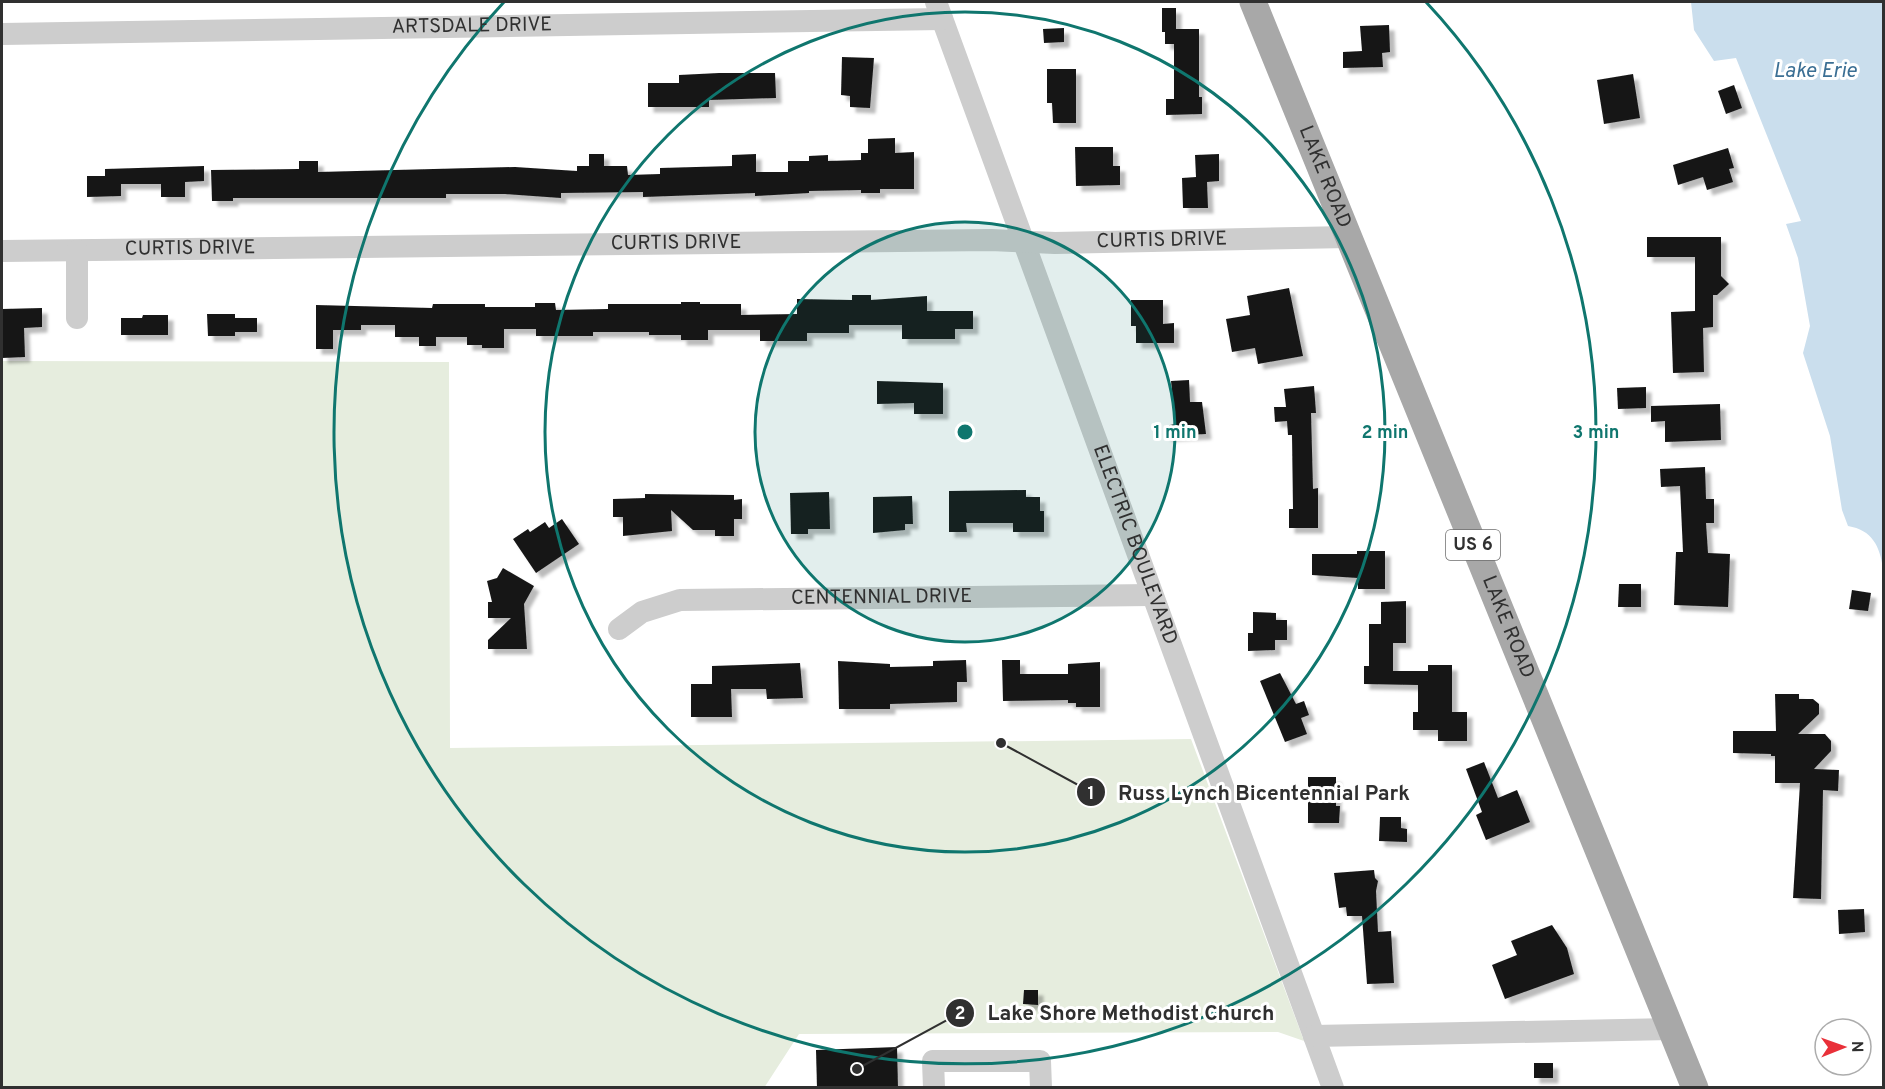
<svg xmlns="http://www.w3.org/2000/svg" width="1885" height="1089" font-family="Overpass,sans-serif">
<style>
.green{fill:#e6edde}
.water{fill:#cadeed}
.building{fill:#171717;filter:url(#shadow)}
.lines{fill:none;stroke-linecap:round;stroke-linejoin:round}
.minor{stroke:#cdcdcd;stroke-width:22}
.major{stroke:#a8a8a8;stroke-width:27}
.ring{fill:none;stroke:#0f766e;stroke-width:3}
.labels{text-anchor:middle;dominant-baseline:central;stroke-width:6;stroke-linejoin:round;paint-order:stroke}
.shield{fill:#fff;stroke:#6e6e6e;stroke-width:1.5}
.shield-label{font-size:18px;font-weight:bold;fill:#303030}
.street-label{font-size:20px;fill:#303030;stroke:#fff}
.water-label{font-size:21px;font-style:italic;fill:#3b6f94;stroke:#fff}
.centre{fill:#0f766e;stroke:#fff;stroke-width:3}
.ring-label{font-size:18px;text-anchor:middle;font-weight:bold;fill:#0f766e;stroke:#fff;stroke-width:6;stroke-linejoin:round;paint-order:stroke}
.leader{fill:none;stroke:#303030;stroke-width:2}
.callout-dot{fill:#303030;stroke:#fff;stroke-width:2}
.mark-label{font-size:18px;text-anchor:middle;font-weight:bold;fill:#fff}
.callout-label{font-size:21px;text-anchor:middle;font-weight:bold;fill:#303030;stroke:#fff;stroke-width:6;stroke-linejoin:round;paint-order:stroke}
</style>
<defs>
<filter id="shadow"><feDropShadow dx="5.5" dy="5.5" stdDeviation="1.5" flood-color="#0004"/></filter>
</defs>
<rect width="100%" height="100%" fill="#fff"/>
<!-- green -->
<polygon class="green" points="2,361 449,362 450,748 1191,739 1304,1041 1278,1032 799,1034 764,1088 2,1088"/>
<!-- water -->
<path class="water" d="M1691,2H1883V569C1880,546 1872,530 1848,526L1842,510L1830,436L1803,353L1810,326L1798,258L1786,224L1801,221L1736,58L1714,61L1694,30Z"/>
<!-- building -->
<g class="building">
<polygon points="1162,8 1176,8 1176,29 1199,29 1199,97 1202,97 1202,114 1166,115 1166,99 1174,99 1174,44 1165,44 1165,32 1162,32"/>
<polygon points="1389,25 1390,52 1382,53 1383,67 1343,68 1343,52 1362,51 1360,26"/>
<polygon points="1064,28 1064,42 1044,43 1043,29"/>
<polygon points="842,57 874,58 870,108 850,107 850,96 841,95"/>
<polygon points="1047,69 1076,69 1076,123 1053,123 1052,103 1047,103"/>
<polygon points="719,73 775,73 776,98 709,100 709,107 648,107 648,83 679,83 679,75"/>
<polygon points="1633,74 1640,118 1604,124 1597,80"/>
<polygon points="1734,85 1742,108 1726,114 1718,91"/>
<polygon points="895,138 895,153 914,152 914,189 880,189 880,193 861,193 861,190 809,191 809,193 774,195 755,196 755,193 643,197 643,192 561,193 561,198 505,194 446,194 446,198 233,198 233,201 212,201 211,170 299,169 299,161 318,161 318,172 515,167 577,171 577,166 589,166 589,154 604,154 604,166 627,166 628,175 660,174 660,168 732,166 732,155 756,154 756,172 788,172 788,161 809,161 809,156 828,155 828,161 861,160 861,153 868,153 868,139"/>
<polygon points="1075,147 1113,147 1113,166 1120,166 1120,185 1076,186"/>
<polygon points="1728,148 1734,168 1729,169 1733,182 1707,190 1703,177 1678,185 1673,165"/>
<polygon points="1219,154 1219,181 1207,182 1208,208 1183,208 1182,178 1196,177 1195,155"/>
<polygon points="204,166 204,181 185,182 185,197 161,197 161,184 121,184 121,196 87,197 87,176 105,176 105,169"/>
<polygon points="1647,237 1721,237 1721,276 1729,284 1717,295 1713,295 1713,327 1703,328 1704,372 1673,373 1671,312 1695,311 1695,257 1647,257"/>
<polygon points="1289,288 1303,356 1258,364 1255,348 1232,352 1226,319 1250,315 1247,296"/>
<polygon points="852,295 871,295 871,300 927,296 927,311 973,311 973,329 955,329 955,339 902,339 902,325 849,325 849,333 807,333 807,341 760,341 760,330 708,330 708,340 681,340 681,335 649,335 649,332 593,332 593,336 536,336 536,329 504,329 504,348 482,348 482,345 467,345 467,337 436,337 436,346 419,346 419,337 395,337 395,325 361,325 361,330 333,330 333,349 316,349 316,305 432,308 433,304 485,304 485,307 535,307 535,303 555,303 556,310 608,309 608,304 681,304 681,302 700,302 700,304 741,304 741,315 797,314 797,299 852,300"/>
<polygon points="1131,300 1163,300 1163,324 1174,323 1174,343 1136,343 1136,326 1131,326"/>
<polygon points="42,308 42,327 24,328 25,357 2,358 2,309"/>
<polygon points="207,314 235,314 235,318 257,318 257,332 235,332 235,336 208,336"/>
<polygon points="143,315 168,315 168,335 121,335 121,318 142,318"/>
<polygon points="1189,380 1190,402 1202,402 1206,434 1166,436 1165,426 1175,424 1171,381"/>
<polygon points="877,381 943,383 943,414 914,414 914,403 877,404"/>
<polygon points="1314,386 1316,413 1311,413 1313,489 1318,488 1318,528 1289,528 1289,509 1293,509 1292,435 1288,435 1287,421 1275,422 1274,407 1286,407 1284,389"/>
<polygon points="1646,387 1646,408 1618,409 1617,388"/>
<polygon points="1720,404 1721,440 1665,442 1665,421 1651,422 1651,406"/>
<polygon points="1705,467 1706,499 1714,499 1714,523 1706,523 1708,553 1730,554 1728,607 1674,605 1676,552 1683,552 1680,486 1661,487 1660,469"/>
<polygon points="1026,490 1026,497 1040,497 1040,511 1044,511 1044,532 1013,532 1013,523 966,523 967,532 949,532 949,491"/>
<polygon points="829,492 830,529 808,529 808,534 791,534 790,493"/>
<polygon points="645,494 734,495 734,500 742,499 742,519 734,519 734,536 715,536 715,530 693,530 671,510 672,531 623,536 623,517 613,517 613,499 645,498"/>
<polygon points="912,496 913,524 905,524 905,530 873,533 873,497"/>
<polygon points="562,519 579,544 536,573 513,539 528,529 530,532 545,522 549,528"/>
<polygon points="1357,551 1385,551 1385,589 1358,589 1358,578 1312,575 1312,554 1357,554"/>
<polygon points="503,568 534,586 524,604 527,649 488,649 488,640 511,618 488,618 488,602 492,602 487,581 497,578"/>
<polygon points="1619,584 1641,584 1641,607 1618,607"/>
<polygon points="1852,590 1871,593 1868,611 1849,609"/>
<polygon points="1406,601 1406,643 1393,643 1393,671 1428,671 1428,665 1452,665 1452,712 1467,712 1467,741 1438,741 1438,730 1413,730 1413,712 1418,712 1418,685 1364,684 1364,666 1369,666 1369,624 1381,624 1381,602"/>
<polygon points="1253,612 1276,613 1276,620 1287,620 1287,640 1275,640 1275,650 1248,651 1248,633 1253,633"/>
<polygon points="966,660 967,682 957,682 957,702 890,704 890,709 839,709 838,661 890,664 890,667 933,666 933,661"/>
<polygon points="1002,660 1020,660 1020,674 1068,674 1068,664 1100,662 1100,707 1076,707 1076,703 1068,703 1068,700 1003,701"/>
<polygon points="800,663 803,698 767,699 766,689 731,689 732,717 691,717 691,684 712,684 712,666"/>
<polygon points="1280,673 1296,704 1304,701 1309,715 1301,718 1307,734 1285,742 1260,681"/>
<polygon points="1775,694 1799,694 1799,699 1813,699 1819,704 1819,714 1798,734 1825,734 1831,741 1831,751 1814,769 1839,770 1838,791 1823,790 1821,899 1793,898 1800,783 1775,783 1775,756 1771,756 1771,754 1733,753 1733,731 1776,731"/>
<polygon points="1484,762 1498,798 1517,790 1530,822 1486,840 1476,815 1482,812 1466,769"/>
<polygon points="1308,777 1336,777 1336,806 1340,806 1339,823 1308,823"/>
<polygon points="1380,817 1401,817 1401,828 1407,829 1407,842 1379,841"/>
<polygon points="1374,870 1375,878 1378,881 1376,891 1378,932 1391,931 1394,983 1367,984 1362,916 1347,916 1346,907 1339,908 1334,873"/>
<polygon points="1864,909 1865,932 1839,934 1838,910"/>
<polygon points="1552,925 1567,948 1574,974 1505,999 1492,965 1517,955 1511,941"/>
<polygon points="1024,990 1038,990 1038,1005 1023,1004"/>
<polygon points="897,1047 898,1088 817,1088 816,1050"/>
<rect x="1534" y="1063" width="19" height="15"/>
</g>
<g class="lines">
<!-- minor -->
<g class="minor">
<path id="s1" d="M936,2L1333,1088"/>
<path id="s2" d="M2,34L942,19"/>
<path id="s3" d="M2,251L991,240L1055,243L1348,237"/>
<polyline points="77,318 77,251"/>
<path id="s4" d="M619,629L642,612L680,600L1152,595"/>
<polyline points="1314,1036 1671,1029"/>
<polyline points="934,1088 933,1061 1040,1061 1041,1088"/>
</g>
<!-- major -->
<path class="major" id="s5" d="M1253,2L1695,1088"/>
</g>
<!-- distance rings -->
<circle cx="965" cy="432" r="210" fill="#0f766e" fill-opacity=".12"/>
<g class="ring">
<circle cx="965" cy="432" r="210"/>
<circle cx="965" cy="432" r="420"/>
<path d="M1426 2A631 631 0 1 1 504 2"/>
</g>
<g class="labels">
<!-- shield labels -->
<rect class="shield" x="1446" y="530" width="54" height="30" rx="4.5"/>
<g class="shield-label">
<text x="1473" y="545">US 6</text>
</g>
<!-- street labels -->
<g class="street-label">
<text stroke="none"><textPath href="#s2" startOffset="470">ARTSDALE DRIVE</textPath></text>
<text stroke="none"><textPath href="#s5" startOffset="189">LAKE ROAD</textPath></text>
<text stroke="none"><textPath href="#s3" startOffset="1160">CURTIS DRIVE</textPath></text>
<text stroke="none"><textPath href="#s3" startOffset="674">CURTIS DRIVE</textPath></text>
<text stroke="none"><textPath href="#s3" startOffset="188">CURTIS DRIVE</textPath></text>
<text stroke="none"><textPath href="#s1" startOffset="578">ELECTRIC BOULEVARD</textPath></text>
<text stroke="none"><textPath href="#s4" startOffset="270">CENTENNIAL DRIVE</textPath></text>
<text stroke="none"><textPath href="#s5" startOffset="675">LAKE ROAD</textPath></text>
</g>
<!-- water labels -->
<g class="water-label">
<text x="1815" y="71">Lake Erie</text>
</g>
</g>
<circle cx="965" cy="432" r="9" class="centre"/>
<g class="ring-label">
<text x="1175" y="438">1 min</text>
<text x="1385" y="438">2 min</text>
<text x="1596" y="438">3 min</text>
</g>
<!-- callouts -->
<path class="leader" d="M1001 743L1091 792M857 1069L960 1013"/>
<g class="callout-dot">
<circle cx="1001" cy="743" r="6"/>
<circle cx="857" cy="1069" r="6"/>
<circle cx="1091" cy="792" r="15"/>
<circle cx="960" cy="1013" r="15"/>
</g>
<g class="mark-label">
<text x="1091" y="799">1</text>
<text x="960" y="1019">2</text>
</g>
<g class="callout-label">
<text x="1264" y="800">Russ Lynch Bicentennial Park</text>
<text x="1131" y="1020">Lake Shore Methodist Church</text>
</g>
<!-- border -->
<rect width="1885" height="1089" fill="none" stroke="#303030" stroke-width="6"/>
<!-- north arrow -->
<g transform="translate(1843 1047) rotate(89)"><circle r="28" fill="#ffffff" stroke="#acacac" stroke-width="1.5"/>
<path d="M0-4.5L10 22L0 15L-10 22Z" fill="#e93039"/>
<text y="-9" font-size="16" font-weight="bold" text-anchor="middle" fill="#303030">N</text>
</g>
</svg>
